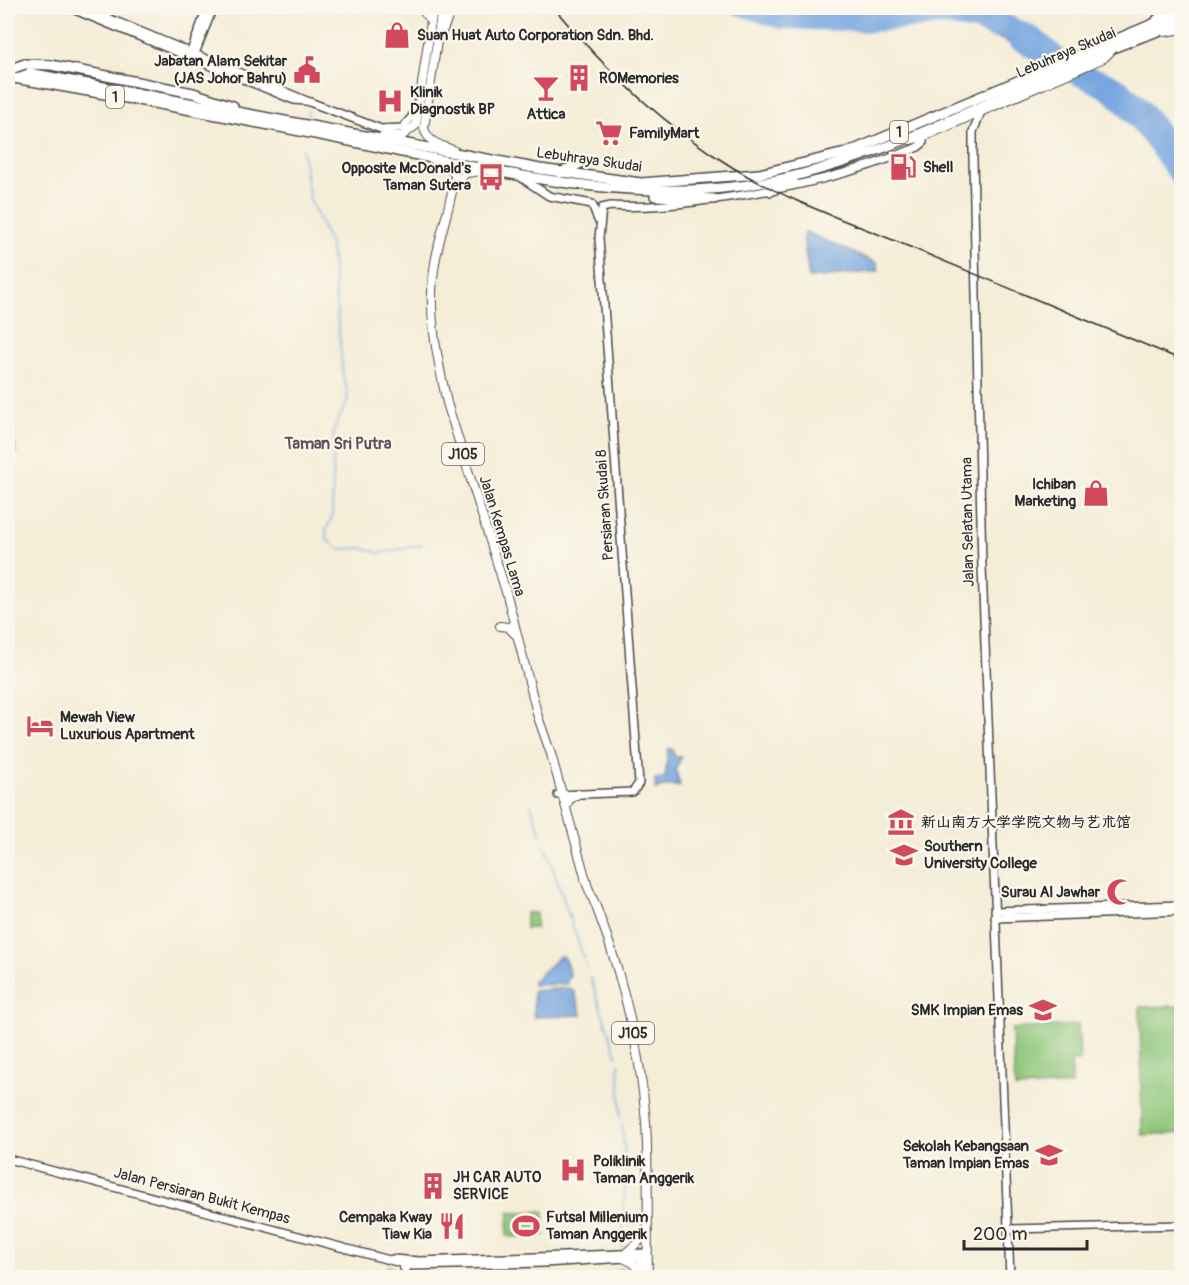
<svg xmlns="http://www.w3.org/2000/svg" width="1189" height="1285" font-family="Pangolin,'LXGW WenKai TC',sans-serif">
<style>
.green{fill:#8ec67a;stroke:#5c7852;stroke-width:1.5}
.water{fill:#77a6e0;stroke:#516886;stroke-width:1.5}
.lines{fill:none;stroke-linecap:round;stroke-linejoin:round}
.stream{stroke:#77a6e0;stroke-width:1.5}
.river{stroke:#77a6e0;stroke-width:8}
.secondary-casing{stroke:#494845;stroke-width:10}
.primary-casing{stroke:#494845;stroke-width:10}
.highway-casing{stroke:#494845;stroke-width:12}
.secondary{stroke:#fff;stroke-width:7}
.primary{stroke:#fff;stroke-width:8}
.highway{stroke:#fff;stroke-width:9}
.rail{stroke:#2b2b2b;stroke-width:1.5}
.highway-bridge-casing{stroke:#494845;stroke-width:12;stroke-linecap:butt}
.highway-bridge{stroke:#fff;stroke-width:9}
.labels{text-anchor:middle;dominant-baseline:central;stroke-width:4.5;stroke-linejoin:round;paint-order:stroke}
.shield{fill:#fbf7ec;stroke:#696865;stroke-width:1.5}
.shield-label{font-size:14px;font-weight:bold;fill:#2b2b2b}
.poi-label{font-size:15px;font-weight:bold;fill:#2b2b2b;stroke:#fbf7ec;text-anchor:start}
.street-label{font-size:15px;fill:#2b2b2b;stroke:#fbf7ec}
.neighbourhood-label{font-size:16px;font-weight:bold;fill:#635057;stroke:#fbf7ec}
</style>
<rect width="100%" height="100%" fill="#fbf7ec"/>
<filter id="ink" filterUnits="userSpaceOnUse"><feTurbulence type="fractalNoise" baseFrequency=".0167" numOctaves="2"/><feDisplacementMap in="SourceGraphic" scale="12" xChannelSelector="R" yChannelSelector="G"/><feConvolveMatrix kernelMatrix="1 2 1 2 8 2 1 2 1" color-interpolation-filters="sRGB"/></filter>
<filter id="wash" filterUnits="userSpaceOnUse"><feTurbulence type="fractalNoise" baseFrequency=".008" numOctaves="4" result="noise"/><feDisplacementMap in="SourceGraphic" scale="24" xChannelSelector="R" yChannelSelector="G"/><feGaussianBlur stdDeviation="1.35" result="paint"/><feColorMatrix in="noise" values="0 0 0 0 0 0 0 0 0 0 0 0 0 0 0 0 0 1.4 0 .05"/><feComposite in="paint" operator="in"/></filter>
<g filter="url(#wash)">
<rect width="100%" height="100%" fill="#f4edd7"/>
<!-- green -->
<g class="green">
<polygon points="8,415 11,415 16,453 8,454"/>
<rect x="526" y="913" width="10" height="15"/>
<polygon points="1181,1006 1181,1133 1142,1135 1140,1007"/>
<polygon points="1078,1025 1080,1060 1071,1061 1072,1085 1015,1088 1012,1029"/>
<polygon points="544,1211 545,1235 510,1237 507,1235 509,1213"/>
<polygon points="388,1266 404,1273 405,1277 382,1278"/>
</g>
<!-- water -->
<g class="water">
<polygon points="728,8 978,8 1008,18 1038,33 1090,72 1105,74 1118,80 1139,96 1181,152 1181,190 1124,115 1103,95 1079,85 1028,52 975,27 946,22 871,28 780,25"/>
<polygon points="806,232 877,263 879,271 809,278 803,236"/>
<polygon points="668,749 672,749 675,757 681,757 676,770 680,786 664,786 656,790 655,779 665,778"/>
<polygon points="560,956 564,957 570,975 566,984 533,985 533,981"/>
<polygon points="569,988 574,991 582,1015 534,1017 533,991"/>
</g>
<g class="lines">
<!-- stream -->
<g class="stream">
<polyline points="308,110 308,116"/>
<path d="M302,148L309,197L331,247L343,376C354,409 343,402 334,430L332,517L326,530L327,540L340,549L361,548L380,553L422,545"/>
<polyline points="531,805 541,835"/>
<polyline points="545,845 587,968"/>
<polyline points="590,977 617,1056"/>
<polyline points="619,1064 621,1117"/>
<polyline points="622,1125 626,1173"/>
<polyline points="622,1249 625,1185"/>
<polyline points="606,1278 623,1267"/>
</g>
<!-- river -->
<g class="river">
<polyline points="728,8 780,25 871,28 946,22 975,27 994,35"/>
<polyline points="978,8 1008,18 1038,33 1057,49"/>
<polyline points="1013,44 1052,67"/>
<path d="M1082,66C1094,74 1108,73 1120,82C1148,100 1162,127 1182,152"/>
<path d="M1062,74C1075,82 1091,86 1104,95C1130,113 1163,163 1182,190"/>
</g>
</g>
</g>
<g filter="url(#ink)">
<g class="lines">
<defs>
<g id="secondary">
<polyline points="70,8 294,100 305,101"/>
<polyline points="84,8 307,101 381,129 402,128 412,117 417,103"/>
<polyline points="190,54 205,14"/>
<polyline points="194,56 213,8"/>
<polyline points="981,112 973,132 973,159 982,567 1010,1278"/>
<polyline points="522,178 549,196 592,204 598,220"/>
<path d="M558,795L633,792L639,783L599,238L602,208L611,206C651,208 677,204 716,199C786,189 853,175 918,147L923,143V137"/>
<polyline points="995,911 1182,905"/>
<polyline points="995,918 1182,911"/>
<polyline points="8,1159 412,1266 544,1263 642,1257 646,1254"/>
<polyline points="1009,1229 1182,1225"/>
<polyline points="392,1259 420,1261 647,1253"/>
<polyline points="402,1265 410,1278"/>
</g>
<g id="primary">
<polyline points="421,8 431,21"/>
<path d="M442,8L424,128C428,143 440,145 453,150"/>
<polyline points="1165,32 1182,29"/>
<polyline points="441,34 450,13 461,9"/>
<polyline points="383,136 402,136 416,125 433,8"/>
<polyline points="910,140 923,137 1104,58 1111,51"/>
<path d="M436,162L450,168L455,175C451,207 438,237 434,270C427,313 438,361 447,403L507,595L538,717L551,754L587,884"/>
<polyline points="454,185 466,173 481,171"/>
<polyline points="500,626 508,627 515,634"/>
<polyline points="566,807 569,800 578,794"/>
<path d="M585,880C617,952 640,1043 646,1122C649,1174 647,1226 648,1278"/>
<polyline points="627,1252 643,1238"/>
<polyline points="623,1258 634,1263 641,1276"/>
<polyline points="642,1278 642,1257"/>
</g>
<g id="highway">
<polyline points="1157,20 1170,8"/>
<polyline points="25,64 51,65 193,93 233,106"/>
<polyline points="8,69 540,169 641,183 759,174 849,152 1153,24 1182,14"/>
<path d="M8,77C132,98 256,122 379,147C507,174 641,207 772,181C916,152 1042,67 1182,23"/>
<polyline points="560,173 583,162"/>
<polyline points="771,191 793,180"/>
<polyline points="655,196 714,199"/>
</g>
</defs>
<!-- secondary casing -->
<use href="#secondary" class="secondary-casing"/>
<!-- primary casing -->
<use href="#primary" class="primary-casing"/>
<!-- highway casing -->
<use href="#highway" class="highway-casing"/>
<!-- secondary -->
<use href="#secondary" class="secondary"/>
<!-- primary -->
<use href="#primary" class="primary"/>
<!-- highway -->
<use href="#highway" class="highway"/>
<!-- rail -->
<path class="rail" d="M554,8C605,70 663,125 732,167C787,201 850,222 910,247C1000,284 1091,322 1182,360"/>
<defs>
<polyline id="highway-bridge" points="8,70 25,64"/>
</defs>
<!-- highway-bridge casing -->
<use href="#highway-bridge" class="highway-bridge-casing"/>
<!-- highway-bridge -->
<use href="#highway-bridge" class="highway-bridge"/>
</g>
</g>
<!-- icons -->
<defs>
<symbol id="shop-bare" viewBox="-9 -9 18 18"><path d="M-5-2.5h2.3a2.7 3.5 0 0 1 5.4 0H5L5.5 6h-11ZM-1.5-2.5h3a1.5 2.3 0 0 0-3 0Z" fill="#d1495b" stroke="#fbf7ec" stroke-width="2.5" paint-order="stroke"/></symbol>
<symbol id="civic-bare" viewBox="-9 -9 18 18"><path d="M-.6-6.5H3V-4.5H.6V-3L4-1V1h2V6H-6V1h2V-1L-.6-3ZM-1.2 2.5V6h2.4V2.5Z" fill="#d1495b" stroke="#fbf7ec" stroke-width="2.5" paint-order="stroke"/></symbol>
<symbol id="building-bare" viewBox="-9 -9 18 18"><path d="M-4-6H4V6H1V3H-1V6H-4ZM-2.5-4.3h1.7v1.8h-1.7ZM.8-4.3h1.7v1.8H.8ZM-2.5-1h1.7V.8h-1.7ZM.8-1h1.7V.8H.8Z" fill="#d1495b" stroke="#fbf7ec" stroke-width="2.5" paint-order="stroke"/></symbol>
<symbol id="bar-bare" viewBox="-9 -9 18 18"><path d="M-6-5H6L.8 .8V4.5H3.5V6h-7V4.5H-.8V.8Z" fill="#d1495b" stroke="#fbf7ec" stroke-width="2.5" paint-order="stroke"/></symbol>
<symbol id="hospital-bare" viewBox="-9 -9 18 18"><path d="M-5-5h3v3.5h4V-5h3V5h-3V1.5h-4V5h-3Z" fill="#d1495b" stroke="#fbf7ec" stroke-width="2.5" paint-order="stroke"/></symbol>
<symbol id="supermarket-bare" viewBox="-9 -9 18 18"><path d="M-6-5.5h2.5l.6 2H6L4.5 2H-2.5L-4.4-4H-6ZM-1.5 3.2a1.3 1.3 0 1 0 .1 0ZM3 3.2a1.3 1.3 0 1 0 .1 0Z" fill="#d1495b" stroke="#fbf7ec" stroke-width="2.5" paint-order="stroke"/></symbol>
<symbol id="fuel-bare" viewBox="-9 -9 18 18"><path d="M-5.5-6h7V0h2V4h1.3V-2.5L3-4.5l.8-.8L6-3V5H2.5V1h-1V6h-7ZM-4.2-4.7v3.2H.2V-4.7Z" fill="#d1495b" stroke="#fbf7ec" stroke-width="2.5" paint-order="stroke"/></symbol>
<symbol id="bus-bare" viewBox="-9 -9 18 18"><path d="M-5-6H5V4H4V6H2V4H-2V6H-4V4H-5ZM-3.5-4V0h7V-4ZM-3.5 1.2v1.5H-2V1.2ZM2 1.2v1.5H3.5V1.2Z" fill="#d1495b" stroke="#fbf7ec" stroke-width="2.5" paint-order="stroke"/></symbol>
<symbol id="hotel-bare" viewBox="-9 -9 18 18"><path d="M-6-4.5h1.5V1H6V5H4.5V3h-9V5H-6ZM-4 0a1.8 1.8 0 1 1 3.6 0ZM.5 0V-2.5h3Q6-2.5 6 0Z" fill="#d1495b" stroke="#fbf7ec" stroke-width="2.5" paint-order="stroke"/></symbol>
<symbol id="museum-bare" viewBox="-9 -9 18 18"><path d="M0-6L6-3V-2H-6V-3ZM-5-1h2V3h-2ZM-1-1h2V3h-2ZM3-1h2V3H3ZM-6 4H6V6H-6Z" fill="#d1495b" stroke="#fbf7ec" stroke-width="2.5" paint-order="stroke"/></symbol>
<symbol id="university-bare" viewBox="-9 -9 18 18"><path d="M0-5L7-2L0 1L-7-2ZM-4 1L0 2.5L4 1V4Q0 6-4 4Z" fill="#d1495b" stroke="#fbf7ec" stroke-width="2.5" paint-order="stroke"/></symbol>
<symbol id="mosque-bare" viewBox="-9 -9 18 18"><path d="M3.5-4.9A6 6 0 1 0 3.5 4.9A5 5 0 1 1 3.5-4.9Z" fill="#d1495b" stroke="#fbf7ec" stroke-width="2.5" paint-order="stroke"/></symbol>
<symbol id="school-bare" viewBox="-9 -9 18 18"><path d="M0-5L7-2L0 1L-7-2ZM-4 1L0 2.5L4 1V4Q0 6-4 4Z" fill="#d1495b" stroke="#fbf7ec" stroke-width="2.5" paint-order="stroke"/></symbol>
<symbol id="restaurant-bare" viewBox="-9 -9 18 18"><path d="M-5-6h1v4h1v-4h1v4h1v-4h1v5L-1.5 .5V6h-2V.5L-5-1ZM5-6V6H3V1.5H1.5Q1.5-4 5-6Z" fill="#d1495b" stroke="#fbf7ec" stroke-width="2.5" paint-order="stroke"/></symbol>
<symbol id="stadium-bare" viewBox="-9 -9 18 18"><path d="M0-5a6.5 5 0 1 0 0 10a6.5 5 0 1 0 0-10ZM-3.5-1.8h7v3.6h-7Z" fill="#d1495b" stroke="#fbf7ec" stroke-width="2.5" paint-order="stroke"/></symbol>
</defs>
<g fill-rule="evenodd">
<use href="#shop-bare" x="378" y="16" width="38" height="38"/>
<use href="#civic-bare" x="288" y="51" width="38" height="38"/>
<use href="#building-bare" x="560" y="59" width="38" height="38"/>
<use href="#bar-bare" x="527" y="69" width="38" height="38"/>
<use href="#hospital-bare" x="371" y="82" width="38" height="38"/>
<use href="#supermarket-bare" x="590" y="114" width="38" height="38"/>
<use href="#fuel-bare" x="884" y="148" width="38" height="38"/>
<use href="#bus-bare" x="472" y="158" width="38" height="38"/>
<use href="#shop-bare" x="1077" y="474" width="38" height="38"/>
<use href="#hotel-bare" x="21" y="707" width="38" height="38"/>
<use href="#museum-bare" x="882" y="803" width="38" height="38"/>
<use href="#university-bare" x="885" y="836" width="38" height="38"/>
<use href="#mosque-bare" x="1101" y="873" width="38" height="38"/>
<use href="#school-bare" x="1024" y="991" width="38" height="38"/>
<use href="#school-bare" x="1030" y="1136" width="38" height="38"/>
<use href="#hospital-bare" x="554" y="1151" width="38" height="38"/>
<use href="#building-bare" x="414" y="1167" width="38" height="38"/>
<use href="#restaurant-bare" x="433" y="1207" width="38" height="38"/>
<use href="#stadium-bare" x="507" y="1207" width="38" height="38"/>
</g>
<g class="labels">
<!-- shield labels -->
<g class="shield">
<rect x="106" y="86" width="18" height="22" rx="4.5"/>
<rect x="890" y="121" width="18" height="22" rx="4.5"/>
<rect x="442" y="443" width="42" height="22" rx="4.5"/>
<rect x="612" y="1022" width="42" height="22" rx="4.5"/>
</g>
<g class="shield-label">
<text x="115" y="97">1</text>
<text x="899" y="132">1</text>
<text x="463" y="454">J105</text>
<text x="633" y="1033">J105</text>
</g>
<!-- poi labels -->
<g class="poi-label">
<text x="417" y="35">Suan Huat Auto Corporation Sdn. Bhd.</text>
<text x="287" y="61" text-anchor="end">Jabatan Alam Sekitar<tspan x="287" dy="17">(JAS Johor Bahru)</tspan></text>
<text x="599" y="78">ROMemories</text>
<text x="410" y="92">Klinik<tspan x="410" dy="17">Diagnostik BP</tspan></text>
<text x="546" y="114" text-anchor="middle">Attica</text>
<text x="629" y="133">FamilyMart</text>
<text x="923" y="167">Shell</text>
<text x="471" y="168" text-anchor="end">Opposite McDonald's<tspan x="471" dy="17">Taman Sutera</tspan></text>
<text x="1076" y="484" text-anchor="end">Ichiban<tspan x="1076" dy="17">Marketing</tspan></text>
<text x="60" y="717">Mewah View<tspan x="60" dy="17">Luxurious Apartment</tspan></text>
<text x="921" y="822">新山南方大学学院文物与艺术馆</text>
<text x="924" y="846">Southern<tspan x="924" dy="17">University College</tspan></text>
<text x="1100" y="892" text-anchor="end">Surau Al Jawhar</text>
<text x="1023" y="1010" text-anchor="end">SMK Impian Emas</text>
<text x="1029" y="1146" text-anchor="end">Sekolah Kebangsaan<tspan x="1029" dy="17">Taman Impian Emas</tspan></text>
<text x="593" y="1161">Poliklinik<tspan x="593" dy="17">Taman Anggerik</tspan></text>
<text x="453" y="1177">JH CAR AUTO<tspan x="453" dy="17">SERVICE</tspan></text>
<text x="432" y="1217" text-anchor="end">Cempaka Kway<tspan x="432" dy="17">Tiaw Kia</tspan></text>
<text x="546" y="1217">Futsal Millenium<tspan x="546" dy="17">Taman Anggerik</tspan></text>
</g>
<!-- street labels -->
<g class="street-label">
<text transform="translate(1066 53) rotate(-23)">Lebuhraya Skudai</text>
<text transform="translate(589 160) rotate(8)">Lebuhraya Skudai</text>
<text transform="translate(605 505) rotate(-94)">Persiaran Skudai 8</text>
<text transform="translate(968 522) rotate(-91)">Jalan Selatan Utama</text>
<text transform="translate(502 536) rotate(73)">Jalan Kempas Lama</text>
<text transform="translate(202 1196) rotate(15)">Jalan Persiaran Bukit Kempas</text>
</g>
<!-- neighbourhood labels -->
<g class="neighbourhood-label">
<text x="338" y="444">Taman Sri Putra</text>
</g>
</g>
<!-- margin -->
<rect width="1189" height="1285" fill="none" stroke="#fbf7ec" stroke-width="30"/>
<!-- scale -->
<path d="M964 1240v9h123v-9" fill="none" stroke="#2b2b2b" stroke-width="3"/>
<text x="973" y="1240" font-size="18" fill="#2b2b2b" stroke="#fbf7ec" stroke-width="4.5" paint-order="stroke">200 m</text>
</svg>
